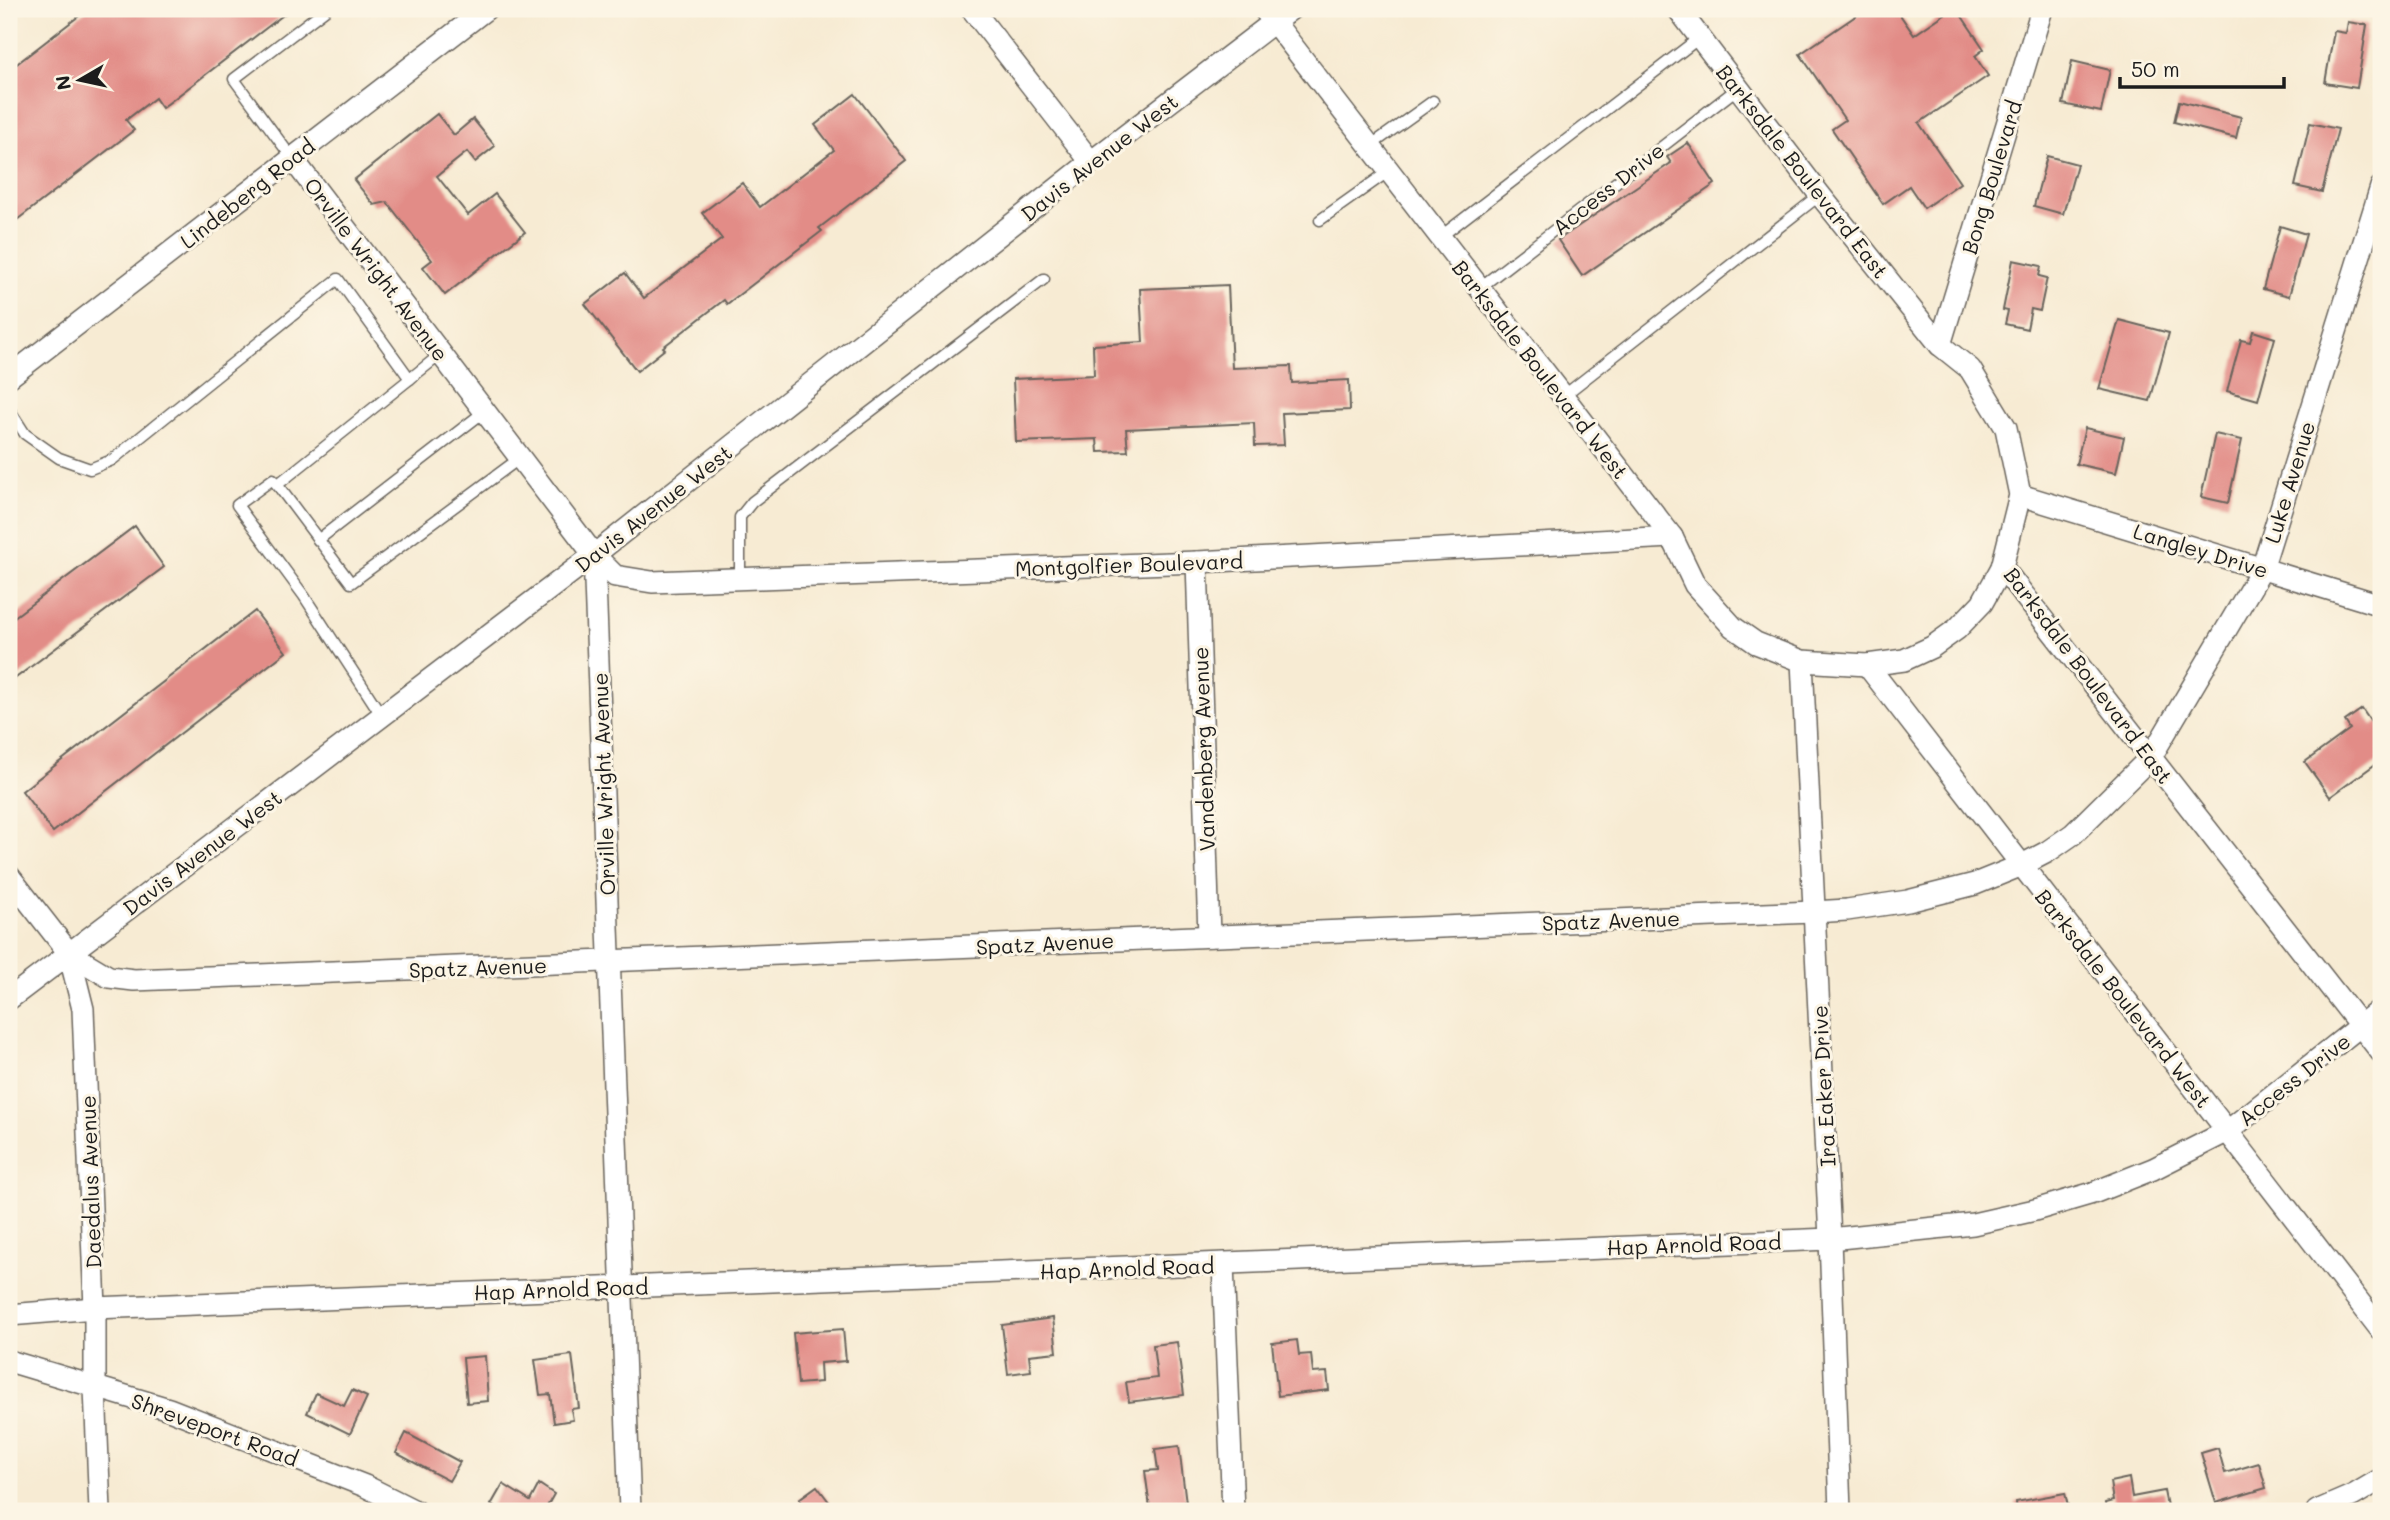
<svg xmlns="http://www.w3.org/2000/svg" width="2390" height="1520" font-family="Mali,sans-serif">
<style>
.building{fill:#e28c87}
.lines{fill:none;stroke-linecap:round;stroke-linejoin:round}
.lane-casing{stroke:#69645c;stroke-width:13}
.street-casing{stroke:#69645c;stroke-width:24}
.lane{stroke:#fff;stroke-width:10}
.street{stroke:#fff;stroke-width:21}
.labels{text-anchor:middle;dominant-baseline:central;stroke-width:6;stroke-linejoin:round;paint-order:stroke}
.street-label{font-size:21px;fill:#1c1c1c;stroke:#fcf5e5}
</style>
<rect width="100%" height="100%" fill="#fcf5e5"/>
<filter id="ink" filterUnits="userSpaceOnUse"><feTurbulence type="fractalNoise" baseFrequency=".0143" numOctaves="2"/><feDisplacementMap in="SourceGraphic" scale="14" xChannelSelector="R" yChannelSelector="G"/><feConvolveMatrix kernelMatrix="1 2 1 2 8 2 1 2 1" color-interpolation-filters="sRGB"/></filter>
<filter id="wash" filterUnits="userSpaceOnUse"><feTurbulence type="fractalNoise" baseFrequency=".00686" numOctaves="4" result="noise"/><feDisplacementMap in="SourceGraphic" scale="28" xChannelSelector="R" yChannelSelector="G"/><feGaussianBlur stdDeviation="1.57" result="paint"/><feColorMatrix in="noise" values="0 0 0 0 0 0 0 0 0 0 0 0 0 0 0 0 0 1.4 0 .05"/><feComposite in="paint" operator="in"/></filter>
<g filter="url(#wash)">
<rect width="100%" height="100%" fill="#f7ebd3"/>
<g id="blocks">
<!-- building -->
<g class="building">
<polygon points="88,9 291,9 162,108 155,98 126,120 134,130 9,226 9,70"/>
<polygon points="1866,9 1896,9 1914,35 1952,9 1957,9 1984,49 1975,56 1988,76 1919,123 1960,183 1924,208 1909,186 1883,204 1832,129 1845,120 1800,54"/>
<polygon points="2348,22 2367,25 2357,88 2325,83 2334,31 2346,33"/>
<polygon points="2072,61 2110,70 2101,112 2063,104"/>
<polygon points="855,94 906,161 819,228 822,231 727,304 724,300 663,347 665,349 637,371 585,304 625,273 644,298 722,239 702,213 742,183 760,207 834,150 815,125"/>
<polygon points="2179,101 2241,117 2236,138 2174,122"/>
<polygon points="437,114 454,135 473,119 495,146 475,162 467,152 437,176 468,215 495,194 525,232 445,295 423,267 432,260 387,202 374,205 354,180"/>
<polygon points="2310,123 2338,129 2322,192 2295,186"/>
<polygon points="1688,143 1715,184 1582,276 1558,240 1671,163 1667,157"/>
<polygon points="2047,156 2077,164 2063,214 2034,206"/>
<polygon points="2280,226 2306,234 2289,296 2263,289"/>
<polygon points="2013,260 2041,266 2039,276 2047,278 2040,311 2031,309 2027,329 2005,324 2008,311 2003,310"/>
<polygon points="1228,285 1232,368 1291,366 1292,383 1349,380 1350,410 1282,413 1284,445 1255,446 1254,423 1126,429 1128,451 1098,452 1097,439 1016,442 1013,379 1094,375 1093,345 1143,342 1140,289"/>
<polygon points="2119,320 2169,333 2150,401 2099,389"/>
<polygon points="2253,331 2275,338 2258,400 2227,391 2241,340 2250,342"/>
<polygon points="2085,428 2124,437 2116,473 2076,464"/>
<polygon points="2215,434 2242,440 2228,503 2201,497"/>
<polygon points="135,526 164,567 9,683 9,621"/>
<polygon points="255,611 286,652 53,832 22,791"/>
<polygon points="2362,709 2373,725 2381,719 2381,760 2330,797 2305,762 2350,729 2345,721"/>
<polygon points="1053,1318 1057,1352 1029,1355 1031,1371 1008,1374 1002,1325"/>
<polygon points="843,1329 846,1361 820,1363 821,1382 798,1384 793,1333"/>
<polygon points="1297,1340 1299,1355 1311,1354 1313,1373 1327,1372 1329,1390 1278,1396 1272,1343"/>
<polygon points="1177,1342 1184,1395 1129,1402 1126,1382 1157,1378 1153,1345"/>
<polygon points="572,1355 579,1408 571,1409 573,1420 554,1423 550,1394 540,1395 535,1360"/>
<polygon points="485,1356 488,1401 467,1403 463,1358"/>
<polygon points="352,1390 367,1397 350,1434 307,1413 316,1393 344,1406"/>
<polygon points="406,1433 460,1462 449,1481 396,1453"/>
<polygon points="1179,1446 1186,1503 1150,1508 1145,1471 1158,1470 1155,1449"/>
<polygon points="2218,1448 2225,1473 2259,1463 2266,1488 2216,1503 2201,1453"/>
<polygon points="2129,1478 2132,1497 2164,1491 2168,1511 2106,1511 2105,1503 2113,1501 2110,1482"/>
<polygon points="503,1484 530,1501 539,1484 554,1494 545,1510 547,1511 501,1511 491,1505"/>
<polygon points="817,1486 836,1511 809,1511 799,1499"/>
<polygon points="2065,1493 2069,1511 2017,1511 2016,1502"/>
</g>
</g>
</g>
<g filter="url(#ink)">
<use href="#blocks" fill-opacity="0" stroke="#69645c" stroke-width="2"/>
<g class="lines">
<defs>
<g id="lane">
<polyline points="1370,146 1433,101"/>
<polyline points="292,158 234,79 326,9"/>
<polyline points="1320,220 1389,171"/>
<polyline points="1440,237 1699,38"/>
<polyline points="1478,289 1738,88"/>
<polyline points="1562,397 1820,195"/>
<polyline points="9,409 25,434 59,458 90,469 112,460 338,279 410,379"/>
<polyline points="277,485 441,354"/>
<polyline points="318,540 485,411"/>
<polyline points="740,579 740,517 752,502 1044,279"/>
<polyline points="382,716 304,596 237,505 273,479 351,583 520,458"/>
</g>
<g id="street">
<polyline points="972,9 1091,162"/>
<polyline points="1264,9 1672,537 1695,585 1733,627 1756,643 1802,661 1867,665 1904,660 1932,647 1957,629 1982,603 2002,567 2020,495 2006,428 1970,369 1940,345 1820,195 1678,9"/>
<polyline points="292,158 594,555 630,1511"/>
<polyline points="1940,345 2042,9"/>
<polyline points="9,377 486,9"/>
<polyline points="2020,495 2381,605"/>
<polyline points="594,555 615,576 652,582 1197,562 1672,537"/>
<polyline points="1197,562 1209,936"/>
<polyline points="2002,567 2381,1052"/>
<polyline points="1802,661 1830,1239 1840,1511"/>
<polyline points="1867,665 2381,1330"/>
<polyline points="9,876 69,953 83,1009 95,1308 95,1388 100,1511"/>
<polyline points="69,953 109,977 134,980 1813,912 1847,910 1908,901 1975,884 2022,865 2047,852 2073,834 2151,757 2262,569 2381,187"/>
<polyline points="9,999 594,555 1091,162 1291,9"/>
<polyline points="1223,1264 1233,1511"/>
<polyline points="9,1315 95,1308 1830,1239 1973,1224 2035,1210 2093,1193 2153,1169 2228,1131 2381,1009"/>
<polyline points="9,1361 169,1409 365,1486 415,1511"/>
<polyline points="2317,1511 2354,1495 2381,1479"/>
</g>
</defs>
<!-- lane casing -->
<use href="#lane" class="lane-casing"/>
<!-- street casing -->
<use href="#street" class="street-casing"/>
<!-- lane -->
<use href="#lane" class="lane"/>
<!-- street -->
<use href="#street" class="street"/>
</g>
</g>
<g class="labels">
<!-- street labels -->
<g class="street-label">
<text transform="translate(1099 157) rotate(-38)">Davis Avenue West</text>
<text transform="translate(1803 171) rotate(52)">Barksdale Boulevard East</text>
<text transform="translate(1991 177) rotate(-73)">Bong Boulevard</text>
<text transform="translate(1608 188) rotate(-38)">Access Drive</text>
<text transform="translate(247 193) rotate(-38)">Lindeberg Road</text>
<text transform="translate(377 269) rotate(53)">Orville Wright Avenue</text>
<text transform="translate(1541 369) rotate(52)">Barksdale Boulevard West</text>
<text transform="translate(2289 482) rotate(-73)">Luke Avenue</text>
<text transform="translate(653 508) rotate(-38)">Davis Avenue West</text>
<text transform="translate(2201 550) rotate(17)">Langley Drive</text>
<text transform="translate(1129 564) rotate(-2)">Montgolfier Boulevard</text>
<text transform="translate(2089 675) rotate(53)">Barksdale Boulevard East</text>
<text transform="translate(1203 749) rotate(-92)">Vandenberg Avenue</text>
<text transform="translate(603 784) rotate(-92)">Orville Wright Avenue</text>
<text transform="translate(202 852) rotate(-37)">Davis Avenue West</text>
<text transform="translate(1611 920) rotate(-2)">Spatz Avenue</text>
<text transform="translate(1045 943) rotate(-3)">Spatz Avenue</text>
<text transform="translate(478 967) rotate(-2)">Spatz Avenue</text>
<text transform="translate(2124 998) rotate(52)">Barksdale Boulevard West</text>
<text transform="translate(2294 1079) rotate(-38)">Access Drive</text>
<text transform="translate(1823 1086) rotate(-93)">Ira Eaker Drive</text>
<text transform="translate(90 1182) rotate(-92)">Daedalus Avenue</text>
<text transform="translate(1694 1244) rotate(-2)">Hap Arnold Road</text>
<text transform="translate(1127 1268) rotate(-2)">Hap Arnold Road</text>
<text transform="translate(561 1289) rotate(-2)">Hap Arnold Road</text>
<text transform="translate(215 1429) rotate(20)">Shreveport Road</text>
</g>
</g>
<!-- margin -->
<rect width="2390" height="1520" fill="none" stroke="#fcf5e5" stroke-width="35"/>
<!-- north arrow -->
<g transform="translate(80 80) rotate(261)" stroke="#fcf5e5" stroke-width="5" paint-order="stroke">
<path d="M0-5L12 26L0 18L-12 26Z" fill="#1c1c1c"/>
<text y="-10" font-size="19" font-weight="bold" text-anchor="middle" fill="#1c1c1c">N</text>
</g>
<!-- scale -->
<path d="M2120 77v10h164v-10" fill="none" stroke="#1c1c1c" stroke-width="3.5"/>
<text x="2131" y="77" font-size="21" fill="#1c1c1c" stroke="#fcf5e5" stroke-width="5" paint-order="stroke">50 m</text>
</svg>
